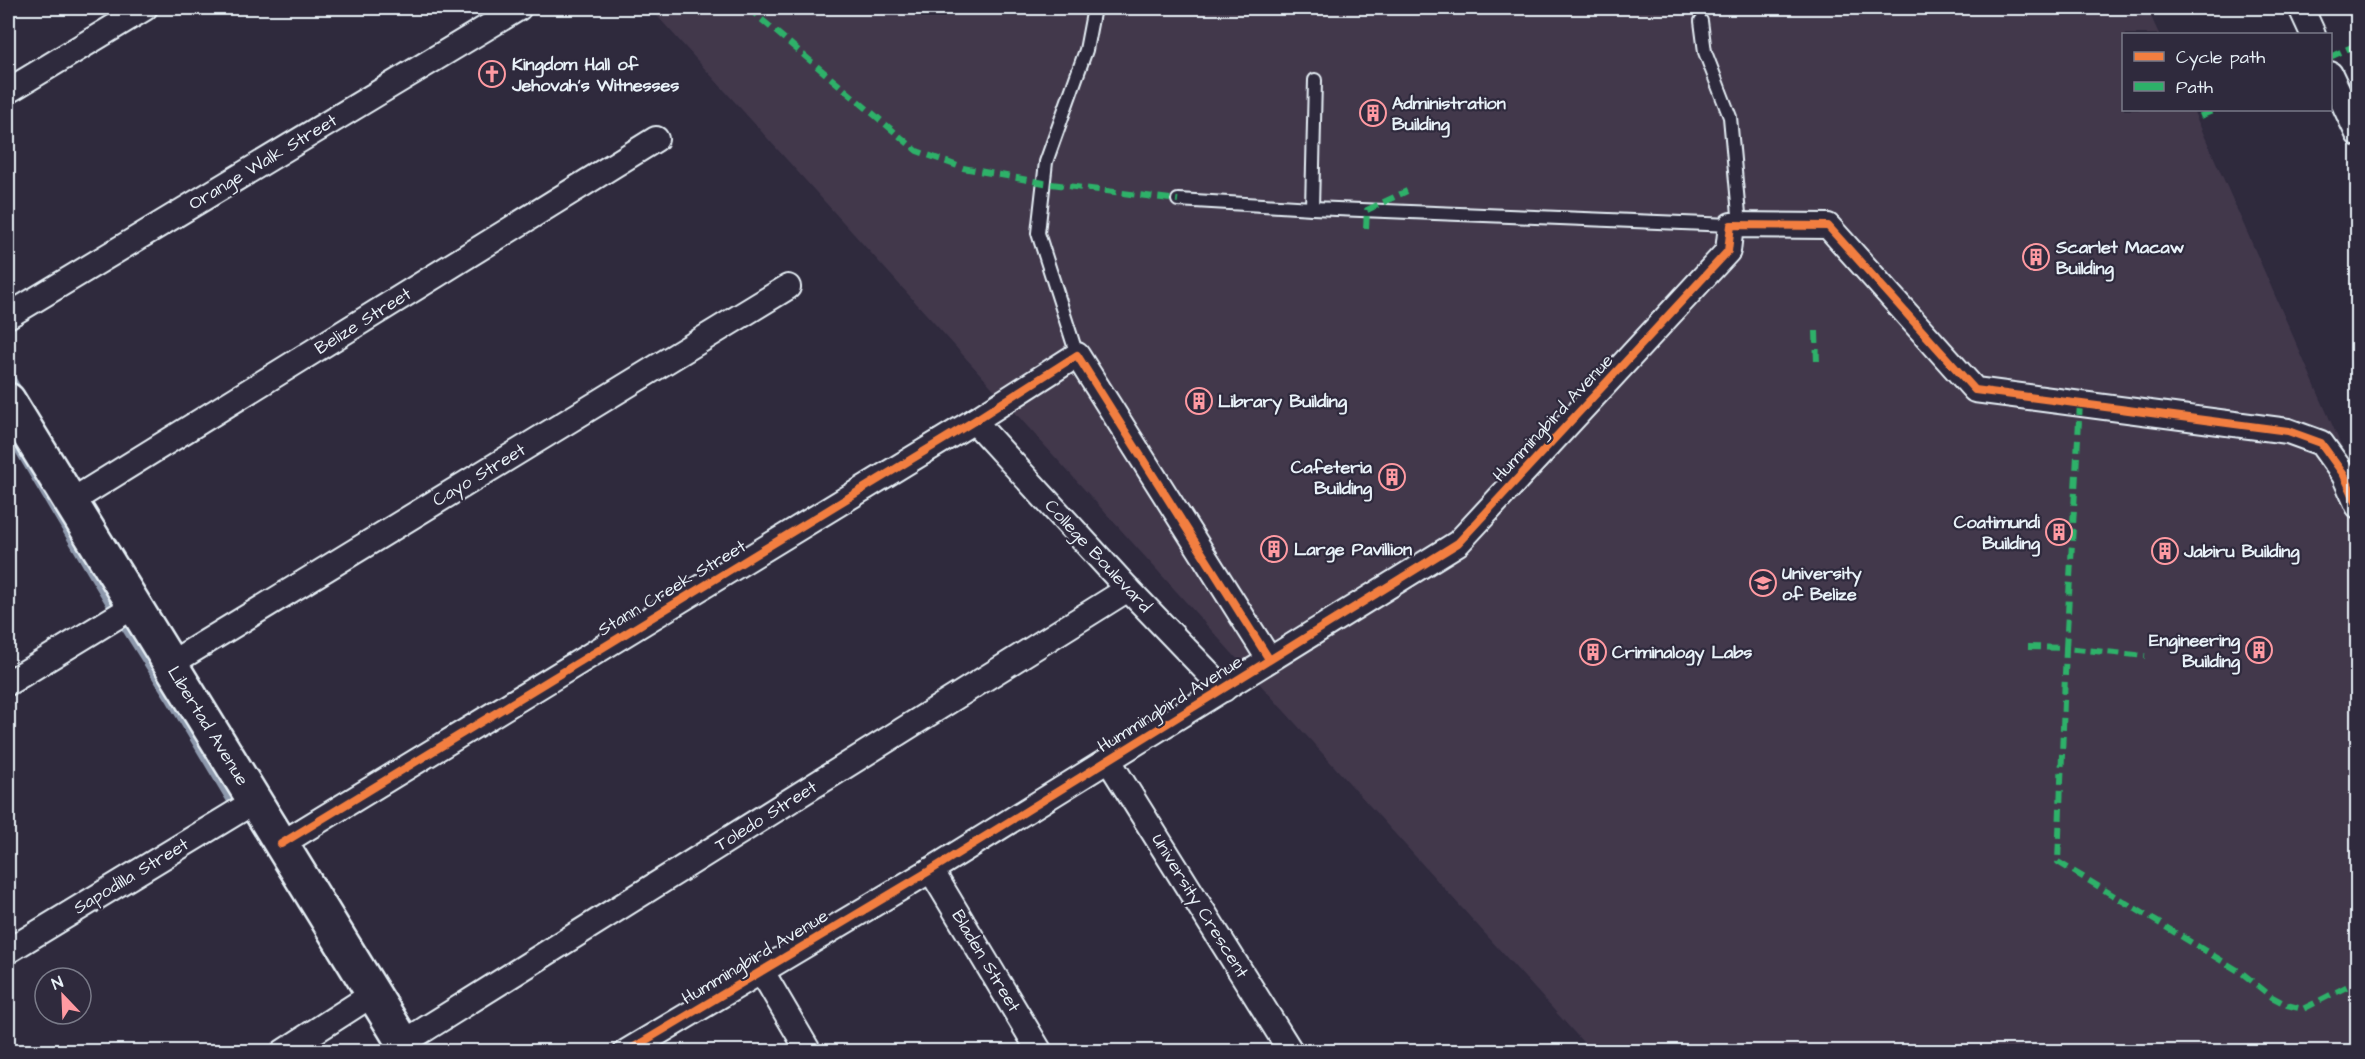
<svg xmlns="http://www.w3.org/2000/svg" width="2365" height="1059" font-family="'Architects Daughter',sans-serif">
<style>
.built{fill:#42384c}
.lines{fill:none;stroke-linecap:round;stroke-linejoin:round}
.stream{stroke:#8d98ac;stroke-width:6}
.lane-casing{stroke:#e8f1f8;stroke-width:16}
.street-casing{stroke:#e8f1f8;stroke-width:28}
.secondary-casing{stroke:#e8f1f8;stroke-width:38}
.lane{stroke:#2f2a3d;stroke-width:12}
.street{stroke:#2f2a3d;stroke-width:24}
.secondary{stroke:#2f2a3d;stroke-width:33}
.quiet{stroke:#2db169;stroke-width:6;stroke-dasharray:12 6;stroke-linecap:butt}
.cycleway-casing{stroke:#2f2a3d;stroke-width:11}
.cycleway{stroke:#f27e40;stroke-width:8}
.labels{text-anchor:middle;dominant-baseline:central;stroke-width:4.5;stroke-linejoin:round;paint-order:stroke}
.poi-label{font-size:18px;font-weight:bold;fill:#e8f1f8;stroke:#2f2a3d;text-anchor:start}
.street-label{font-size:18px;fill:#e8f1f8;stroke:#2f2a3d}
</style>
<rect width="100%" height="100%" fill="#2f2a3d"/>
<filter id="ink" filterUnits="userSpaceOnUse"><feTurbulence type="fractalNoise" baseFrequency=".0167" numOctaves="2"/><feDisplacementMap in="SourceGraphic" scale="12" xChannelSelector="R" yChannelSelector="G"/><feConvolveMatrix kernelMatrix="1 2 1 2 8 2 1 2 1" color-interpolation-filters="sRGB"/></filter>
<g filter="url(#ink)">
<!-- built -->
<polygon class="built" points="650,8 2147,8 2159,34 2124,34 2124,110 2193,110 2357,481 2357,1051 1591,1051"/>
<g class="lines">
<!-- stream -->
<g class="stream">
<polyline points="8,370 21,393"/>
<polyline points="8,434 113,611"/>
<polyline points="119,620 170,701 234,808"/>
</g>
<defs>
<g id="lane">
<polyline points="1701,21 1705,52 1730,117 1740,225"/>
<polyline points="1178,200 1312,208 1731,225"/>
<polyline points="1312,208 1315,80"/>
<polyline points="1077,355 1038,233 1046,162 1086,50 1094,8"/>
</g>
<g id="street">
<polyline points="2301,8 2313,34"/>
<polyline points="2330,74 2358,134"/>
<polyline points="8,91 145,8"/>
<polyline points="8,316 519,8"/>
<polyline points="974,421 1128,589 1224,689"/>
<polyline points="70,502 656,139"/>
<polyline points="170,664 788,287"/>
<polyline points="8,683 134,606"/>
<polyline points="1109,761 1291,1052"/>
<polyline points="281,844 974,421 1077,355 1269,659"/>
<polyline points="931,870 1040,1052"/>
<polyline points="8,951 255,801"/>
<polyline points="761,970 809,1052"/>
<polyline points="403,1043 1128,589"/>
<polyline points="283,1052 373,994"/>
<polyline points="626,1052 931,870 1458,543 1728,251 1731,225 1828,226 1975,390 2288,431 2321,443 2344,475 2358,506"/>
</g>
<polyline id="secondary" points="8,400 409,1052"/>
</defs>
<!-- lane casing -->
<use href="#lane" class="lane-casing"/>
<!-- street casing -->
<use href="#street" class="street-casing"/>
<!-- secondary casing -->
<use href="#secondary" class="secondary-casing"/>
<!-- lane -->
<use href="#lane" class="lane"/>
<!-- street -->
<use href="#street" class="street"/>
<!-- secondary -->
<use href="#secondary" class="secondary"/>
<!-- quiet -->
<g class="quiet">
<polyline points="748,8 917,151 963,168 1044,183 1178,200"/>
<polyline points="2330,57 2358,44"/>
<polyline points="2200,116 2215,110"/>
<polyline points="1366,228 1367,210 1407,191"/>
<polyline points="1816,331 1817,363"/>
<polyline points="2080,403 2066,648 2145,656"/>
<polyline points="2028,647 2066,648 2058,862 2242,973 2272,997 2287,1005 2303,1009 2358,981"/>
</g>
<defs>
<g id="cycleway">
<polyline points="281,844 974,421 1077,355 1269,659"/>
<polyline points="626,1052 931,870 1458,543 1728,251 1731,225 1828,226 1975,390 2288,431 2321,443 2344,475 2358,506"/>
</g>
</defs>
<!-- cycleway casing -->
<use href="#cycleway" class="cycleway-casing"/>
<!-- cycleway -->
<use href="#cycleway" class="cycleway"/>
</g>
</g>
<!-- icons -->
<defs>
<symbol id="church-ring" viewBox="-11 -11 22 22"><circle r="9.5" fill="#2f2a3d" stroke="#ff9aa2" stroke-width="1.5"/><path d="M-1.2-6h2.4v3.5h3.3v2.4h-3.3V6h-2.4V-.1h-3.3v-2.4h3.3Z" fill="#ff9aa2"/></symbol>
<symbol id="building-ring" viewBox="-11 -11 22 22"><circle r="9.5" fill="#2f2a3d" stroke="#ff9aa2" stroke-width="1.5"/><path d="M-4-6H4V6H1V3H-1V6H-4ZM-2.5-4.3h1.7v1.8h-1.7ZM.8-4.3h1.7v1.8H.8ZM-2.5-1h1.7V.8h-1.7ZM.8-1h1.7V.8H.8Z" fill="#ff9aa2"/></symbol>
<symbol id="university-ring" viewBox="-11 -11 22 22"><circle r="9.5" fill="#2f2a3d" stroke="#ff9aa2" stroke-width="1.5"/><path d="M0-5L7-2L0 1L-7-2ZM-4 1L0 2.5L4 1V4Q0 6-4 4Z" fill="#ff9aa2"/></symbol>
</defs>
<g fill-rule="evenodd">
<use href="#church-ring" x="477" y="59" width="30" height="30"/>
<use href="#building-ring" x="1358" y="98" width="30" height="30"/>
<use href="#building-ring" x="2021" y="242" width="30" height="30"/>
<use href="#building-ring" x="1184" y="386" width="30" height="30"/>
<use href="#building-ring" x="1377" y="462" width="30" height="30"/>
<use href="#building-ring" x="2044" y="517" width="30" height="30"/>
<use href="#building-ring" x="1259" y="534" width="30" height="30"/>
<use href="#building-ring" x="2150" y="536" width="30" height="30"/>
<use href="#university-ring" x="1748" y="568" width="30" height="30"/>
<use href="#building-ring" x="2244" y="635" width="30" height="30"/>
<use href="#building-ring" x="1578" y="637" width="30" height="30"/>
</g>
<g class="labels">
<!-- poi labels -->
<g class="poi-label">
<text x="512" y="64">Kingdom Hall of<tspan x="512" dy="21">Jehovah's Witnesses</tspan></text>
<text x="1392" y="103">Administration<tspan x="1392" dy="21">Building</tspan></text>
<text x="2056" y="247">Scarlet Macaw<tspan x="2056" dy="21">Building</tspan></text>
<text x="1218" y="401">Library Building</text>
<text x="1372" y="467" text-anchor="end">Cafeteria<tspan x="1372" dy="21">Building</tspan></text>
<text x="2040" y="522" text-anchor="end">Coatimundi<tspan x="2040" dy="21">Building</tspan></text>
<text x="1294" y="549">Large Pavillion</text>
<text x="2184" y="551">Jabiru Building</text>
<text x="1782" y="573">University<tspan x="1782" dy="21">of Belize</tspan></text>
<text x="2240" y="640" text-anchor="end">Engineering<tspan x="2240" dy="21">Building</tspan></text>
<text x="1612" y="652">Criminalogy Labs</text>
</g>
<!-- street labels -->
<g class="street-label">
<text transform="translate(263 162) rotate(-31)">Orange Walk Street</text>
<text transform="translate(363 321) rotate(-32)">Belize Street</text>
<text transform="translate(1553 418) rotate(-47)">Hummingbird Avenue</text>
<text transform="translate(479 475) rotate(-31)">Cayo Street</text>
<text transform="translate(1098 556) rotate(47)">College Boulevard</text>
<text transform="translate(672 588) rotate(-31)">Stann Creek Street</text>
<text transform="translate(1170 704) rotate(-32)">Hummingbird Avenue</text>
<text transform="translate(208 726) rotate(58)">Libertad Avenue</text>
<text transform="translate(766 816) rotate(-32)">Toledo Street</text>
<text transform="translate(131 876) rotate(-31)">Sapodilla Street</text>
<text transform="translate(1200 906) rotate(58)">University Crescent</text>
<text transform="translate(755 957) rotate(-31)">Hummingbird Avenue</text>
<text transform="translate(986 961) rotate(59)">Bladen Street</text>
</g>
</g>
<!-- margin -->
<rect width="2365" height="1059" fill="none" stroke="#2f2a3d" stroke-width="30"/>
<rect x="15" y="15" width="2335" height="1029" fill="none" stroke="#e8f1f8" stroke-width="2" filter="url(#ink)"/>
<!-- legend -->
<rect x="2122" y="33" width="210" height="78" fill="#2f2a3d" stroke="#797a88" stroke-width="1.5"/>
<rect x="2134" y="52" width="30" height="9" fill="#f27e40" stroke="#797a88" stroke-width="1.5"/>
<text x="2176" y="63" font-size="18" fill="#e8f1f8">Cycle path</text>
<rect x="2134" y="82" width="30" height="9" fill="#2db169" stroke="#797a88" stroke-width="1.5"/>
<text x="2176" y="93" font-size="18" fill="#e8f1f8">Path</text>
<!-- north arrow -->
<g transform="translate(63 996) rotate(337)"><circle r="28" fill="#2f2a3d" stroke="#797a88" stroke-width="1.5"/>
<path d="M0-4.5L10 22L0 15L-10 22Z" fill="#ff9aa2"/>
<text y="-9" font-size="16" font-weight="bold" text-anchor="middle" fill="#e8f1f8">N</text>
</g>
</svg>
